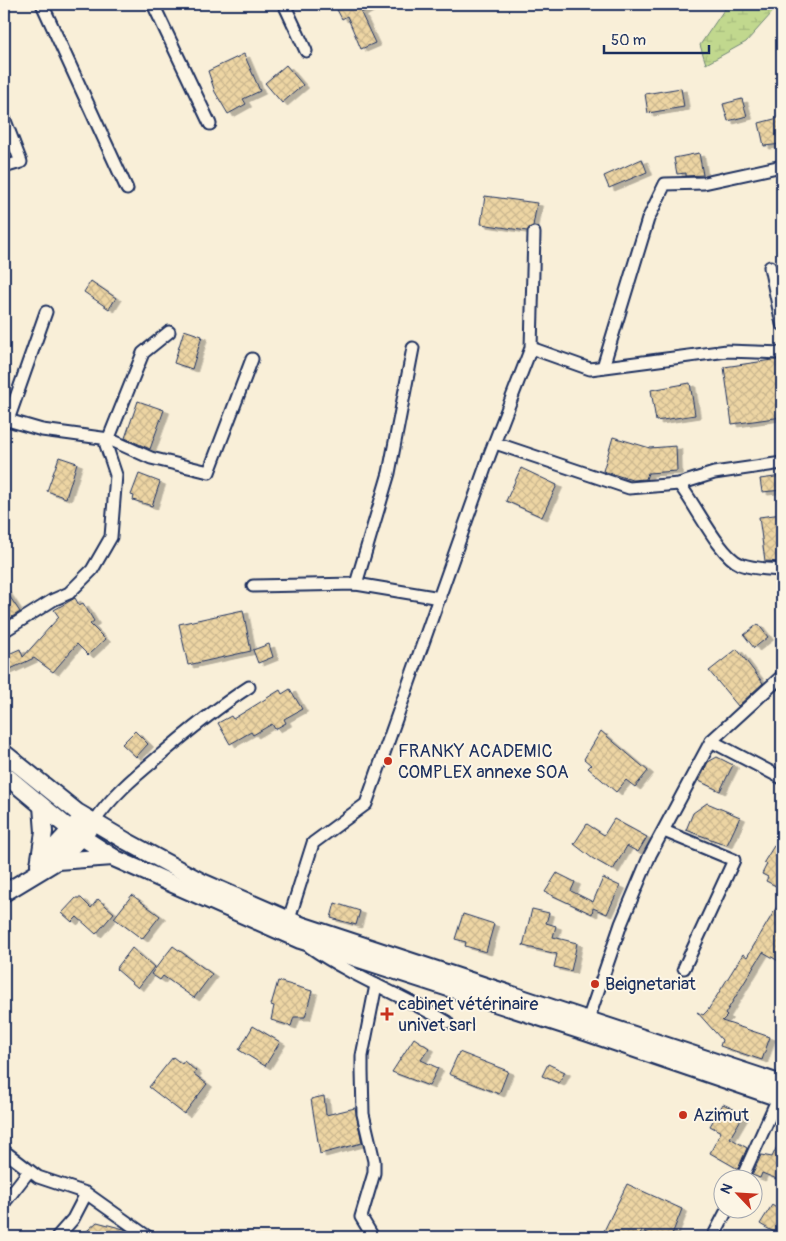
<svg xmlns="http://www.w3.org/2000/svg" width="786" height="1241" font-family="Pangolin,sans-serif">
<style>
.wetland{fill:url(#wetland-marsh);stroke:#6e8476}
.building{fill:url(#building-cross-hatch);stroke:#1b2f5e;filter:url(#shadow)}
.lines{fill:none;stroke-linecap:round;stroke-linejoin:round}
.street-casing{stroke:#1b2f5e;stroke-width:15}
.secondary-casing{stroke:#1b2f5e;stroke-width:20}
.street{stroke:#fcf5e5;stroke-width:11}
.secondary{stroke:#fcf5e5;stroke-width:16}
.poi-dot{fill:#c8321e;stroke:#fcf5e5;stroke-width:2}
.labels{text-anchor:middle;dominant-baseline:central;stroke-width:4;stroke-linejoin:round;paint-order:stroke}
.poi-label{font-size:18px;fill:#1b2f5e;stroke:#fcf5e5;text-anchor:start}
</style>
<defs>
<pattern id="wetland-marsh" width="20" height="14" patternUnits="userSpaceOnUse" patternTransform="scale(1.25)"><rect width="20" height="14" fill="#c1d88e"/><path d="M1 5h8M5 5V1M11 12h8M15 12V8" fill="none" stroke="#a5ba7d"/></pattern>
<pattern id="building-cross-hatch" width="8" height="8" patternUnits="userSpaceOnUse" patternTransform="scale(1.25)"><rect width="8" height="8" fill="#edd5a3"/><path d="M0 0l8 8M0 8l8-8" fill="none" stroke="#cbb78f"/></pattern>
<filter id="shadow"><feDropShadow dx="5.5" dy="3" stdDeviation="0" flood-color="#0004"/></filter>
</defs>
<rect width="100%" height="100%" fill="#f9efd8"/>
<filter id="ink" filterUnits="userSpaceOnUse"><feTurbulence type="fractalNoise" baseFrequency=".02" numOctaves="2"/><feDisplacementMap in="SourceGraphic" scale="10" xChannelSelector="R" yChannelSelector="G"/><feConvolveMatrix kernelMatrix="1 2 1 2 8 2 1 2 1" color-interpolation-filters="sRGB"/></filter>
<g filter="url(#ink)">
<!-- wetland -->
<polygon class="wetland" points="728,4 780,4 746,42 706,64 700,45"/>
<!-- building -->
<g class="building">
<polygon points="334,4 377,4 361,13 375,43 361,49 347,16 342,19"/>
<polygon points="244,54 260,91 243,99 246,104 228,114 215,92 208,71"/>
<polygon points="286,65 303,85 282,103 265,83"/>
<polygon points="681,88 684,107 648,113 645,94"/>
<polygon points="742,99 747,116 728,121 723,104"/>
<polygon points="782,117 782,144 764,146 759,123"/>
<polygon points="699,153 703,175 686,176 686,173 677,174 674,158"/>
<polygon points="642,159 647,172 609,188 604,176"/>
<polygon points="485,196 537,203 533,226 527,231 481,224"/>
<polygon points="91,281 116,298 109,309 84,292"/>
<polygon points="184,330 202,336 192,369 174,363"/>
<polygon points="772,360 781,360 782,417 732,424 724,367"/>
<polygon points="690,383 695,415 656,421 651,390"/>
<polygon points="138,401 164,410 150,449 125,438"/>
<polygon points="613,437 650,448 676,446 677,471 648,473 646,479 632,480 603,471"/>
<polygon points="59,457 77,463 66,498 47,491"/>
<polygon points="521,468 557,485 542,517 506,501"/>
<polygon points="139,474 160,482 152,506 133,500 134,496 131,495"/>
<polygon points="782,476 782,490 762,492 760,479"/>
<polygon points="782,514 782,562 765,561 759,517"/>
<polygon points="4,588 20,612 4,622"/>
<polygon points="75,598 79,605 83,603 94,621 90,624 105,639 88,655 77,644 53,672 34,658 4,672 4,656 20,649 23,657 59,617 54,610"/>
<polygon points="243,610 251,651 188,665 179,624"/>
<polygon points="758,624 768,637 754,648 744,635"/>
<polygon points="269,644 273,657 258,663 253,650"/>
<polygon points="737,649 763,683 738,706 709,671"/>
<polygon points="290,689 302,709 284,719 286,723 275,729 272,724 253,735 251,732 230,744 218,723 231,716 233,719 280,690 282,694"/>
<polygon points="135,731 148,744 136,757 122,744"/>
<polygon points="601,731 648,771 635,787 626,780 616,792 588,768 591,765 584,759"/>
<polygon points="717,757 733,765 720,791 699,781 708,762"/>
<polygon points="707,803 740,817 727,845 686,830 693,813"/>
<polygon points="614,819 647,837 638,852 627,846 613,870 592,858 574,844 587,824 604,835"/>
<polygon points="782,833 782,889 766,881 768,877 762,874 767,864 764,862"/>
<polygon points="557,873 575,882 571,891 593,902 603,878 620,886 607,914 593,908 592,914 545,892"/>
<polygon points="132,895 160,916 142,939 114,918"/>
<polygon points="76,898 81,898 91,908 98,899 114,913 96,934 77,917 72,922 62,913"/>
<polygon points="782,898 782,963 763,952 725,1014 727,1016 722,1021 770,1037 762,1060 720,1046 722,1040 697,1012 703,1015 708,1010 743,954 747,957"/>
<polygon points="335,903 360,911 356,925 331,918"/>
<polygon points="532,909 549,913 546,923 556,926 553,937 577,943 571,971 554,967 557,954 523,946"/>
<polygon points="463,914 494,924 486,952 465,946 466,942 455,939"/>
<polygon points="173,946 212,974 194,998 163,976 160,980 151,974"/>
<polygon points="132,948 154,967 138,988 116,969"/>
<polygon points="278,981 312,991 305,1017 294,1017 291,1026 271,1020 274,1006 271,1005"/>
<polygon points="253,1026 280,1042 265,1066 239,1050"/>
<polygon points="414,1038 429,1048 421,1060 438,1068 429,1086 392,1072"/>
<polygon points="459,1052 508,1071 499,1094 449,1074"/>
<polygon points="173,1057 182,1064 184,1061 196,1071 194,1074 207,1084 184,1114 149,1087"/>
<polygon points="548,1064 565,1072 559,1083 542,1076"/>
<polygon points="324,1096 326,1115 355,1108 362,1143 320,1154 311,1099"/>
<polygon points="723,1104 744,1114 730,1138 747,1148 738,1169 710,1153 721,1132 710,1126"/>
<polygon points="782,1136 782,1181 762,1173 760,1178 752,1175 761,1155 772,1157"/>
<polygon points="627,1184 682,1209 671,1237 657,1237 642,1231 639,1237 601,1237"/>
<polygon points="772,1205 782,1212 782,1237 760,1224"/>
<polygon points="97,1222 124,1229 135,1237 80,1237"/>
</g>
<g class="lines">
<defs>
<g id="street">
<polyline points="42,4 127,189"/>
<polyline points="153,4 210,124"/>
<polyline points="284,4 306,51"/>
<polyline points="4,118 21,162 4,167"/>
<polyline points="770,267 782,324"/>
<polyline points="531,348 590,369 727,351 782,353"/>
<polyline points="603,367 648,219 665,184 704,183 782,166"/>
<polyline points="4,419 42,430 109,439 151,458 209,472 252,359"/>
<polyline points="8,420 46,312"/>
<polyline points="495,443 629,488 679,484 714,473 782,463"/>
<path d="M679,484C695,503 719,555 740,564C753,569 768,569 782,570"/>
<polyline points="356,584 389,473 413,348"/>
<polyline points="253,586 356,584 440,598"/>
<polyline points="4,631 53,600 69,593 92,570 111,537 116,475 106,445 143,353 169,332"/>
<polyline points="711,741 782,778"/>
<path d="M94,822C111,797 133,778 156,759C187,732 215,709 249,687"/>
<polyline points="664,831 734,860 684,968"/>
<polyline points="289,919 313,843 366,804 490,454 531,348 534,233"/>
<path d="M310,947C353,977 402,995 447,1022"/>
<polyline points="588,1020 621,924 650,855 711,741 782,676"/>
<polyline points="4,1151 38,1177 86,1193 148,1237"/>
<polyline points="742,1178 778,1098"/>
<polyline points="4,1203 29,1171"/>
<polyline points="57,1237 73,1219 86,1194"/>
<polyline points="373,1237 361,1217 374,1173 374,1161 363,1114 362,1071 362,1056 376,985"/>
<polyline points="713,1237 728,1208"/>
</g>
<g id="secondary">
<polyline points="4,753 77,812 126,841 202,882 301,925 782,1084"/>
<polyline points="4,774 71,830 116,859 300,940 585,1032 782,1099"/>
<polyline points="57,861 113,857"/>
<polyline points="39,864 77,823"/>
<polyline points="39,865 44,832 42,806"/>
<polyline points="4,893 57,861 88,830"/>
</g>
</defs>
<!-- street casing -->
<use href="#street" class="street-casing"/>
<!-- secondary casing -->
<use href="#secondary" class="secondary-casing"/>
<!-- street -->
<use href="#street" class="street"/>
<!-- secondary -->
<use href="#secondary" class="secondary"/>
</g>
</g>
<!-- markers -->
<g class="poi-dot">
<circle cx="388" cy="761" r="5"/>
<circle cx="595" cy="984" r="5"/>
<path d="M384.5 1006.5h5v5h5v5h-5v5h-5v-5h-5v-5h5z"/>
<circle cx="683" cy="1115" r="5"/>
</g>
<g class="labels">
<!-- poi labels -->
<g class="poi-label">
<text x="398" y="751">FRANKY ACADEMIC<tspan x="398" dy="21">COMPLEX annexe SOA</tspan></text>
<text x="605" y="984">Beignetariat</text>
<text x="398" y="1004">cabinet vétérinaire<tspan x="398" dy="21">univet sarl</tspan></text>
<text x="693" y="1115">Azimut</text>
</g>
</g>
<!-- margin -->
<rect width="786" height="1241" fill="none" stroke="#fcf5e5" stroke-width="20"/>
<rect x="10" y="10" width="766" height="1221" fill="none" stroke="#1b2f5e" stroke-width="2" filter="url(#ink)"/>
<!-- north arrow -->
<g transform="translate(738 1194) rotate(295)"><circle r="24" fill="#fcf5e5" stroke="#a2a6af"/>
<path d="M0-4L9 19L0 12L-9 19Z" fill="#c8321e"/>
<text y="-8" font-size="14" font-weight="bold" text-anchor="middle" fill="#1b2f5e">N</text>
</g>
<!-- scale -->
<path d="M604 45v8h105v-8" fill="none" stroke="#1b2f5e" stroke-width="2.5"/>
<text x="611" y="45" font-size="15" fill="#1b2f5e" stroke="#fcf5e5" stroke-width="4" paint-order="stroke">50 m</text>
</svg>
